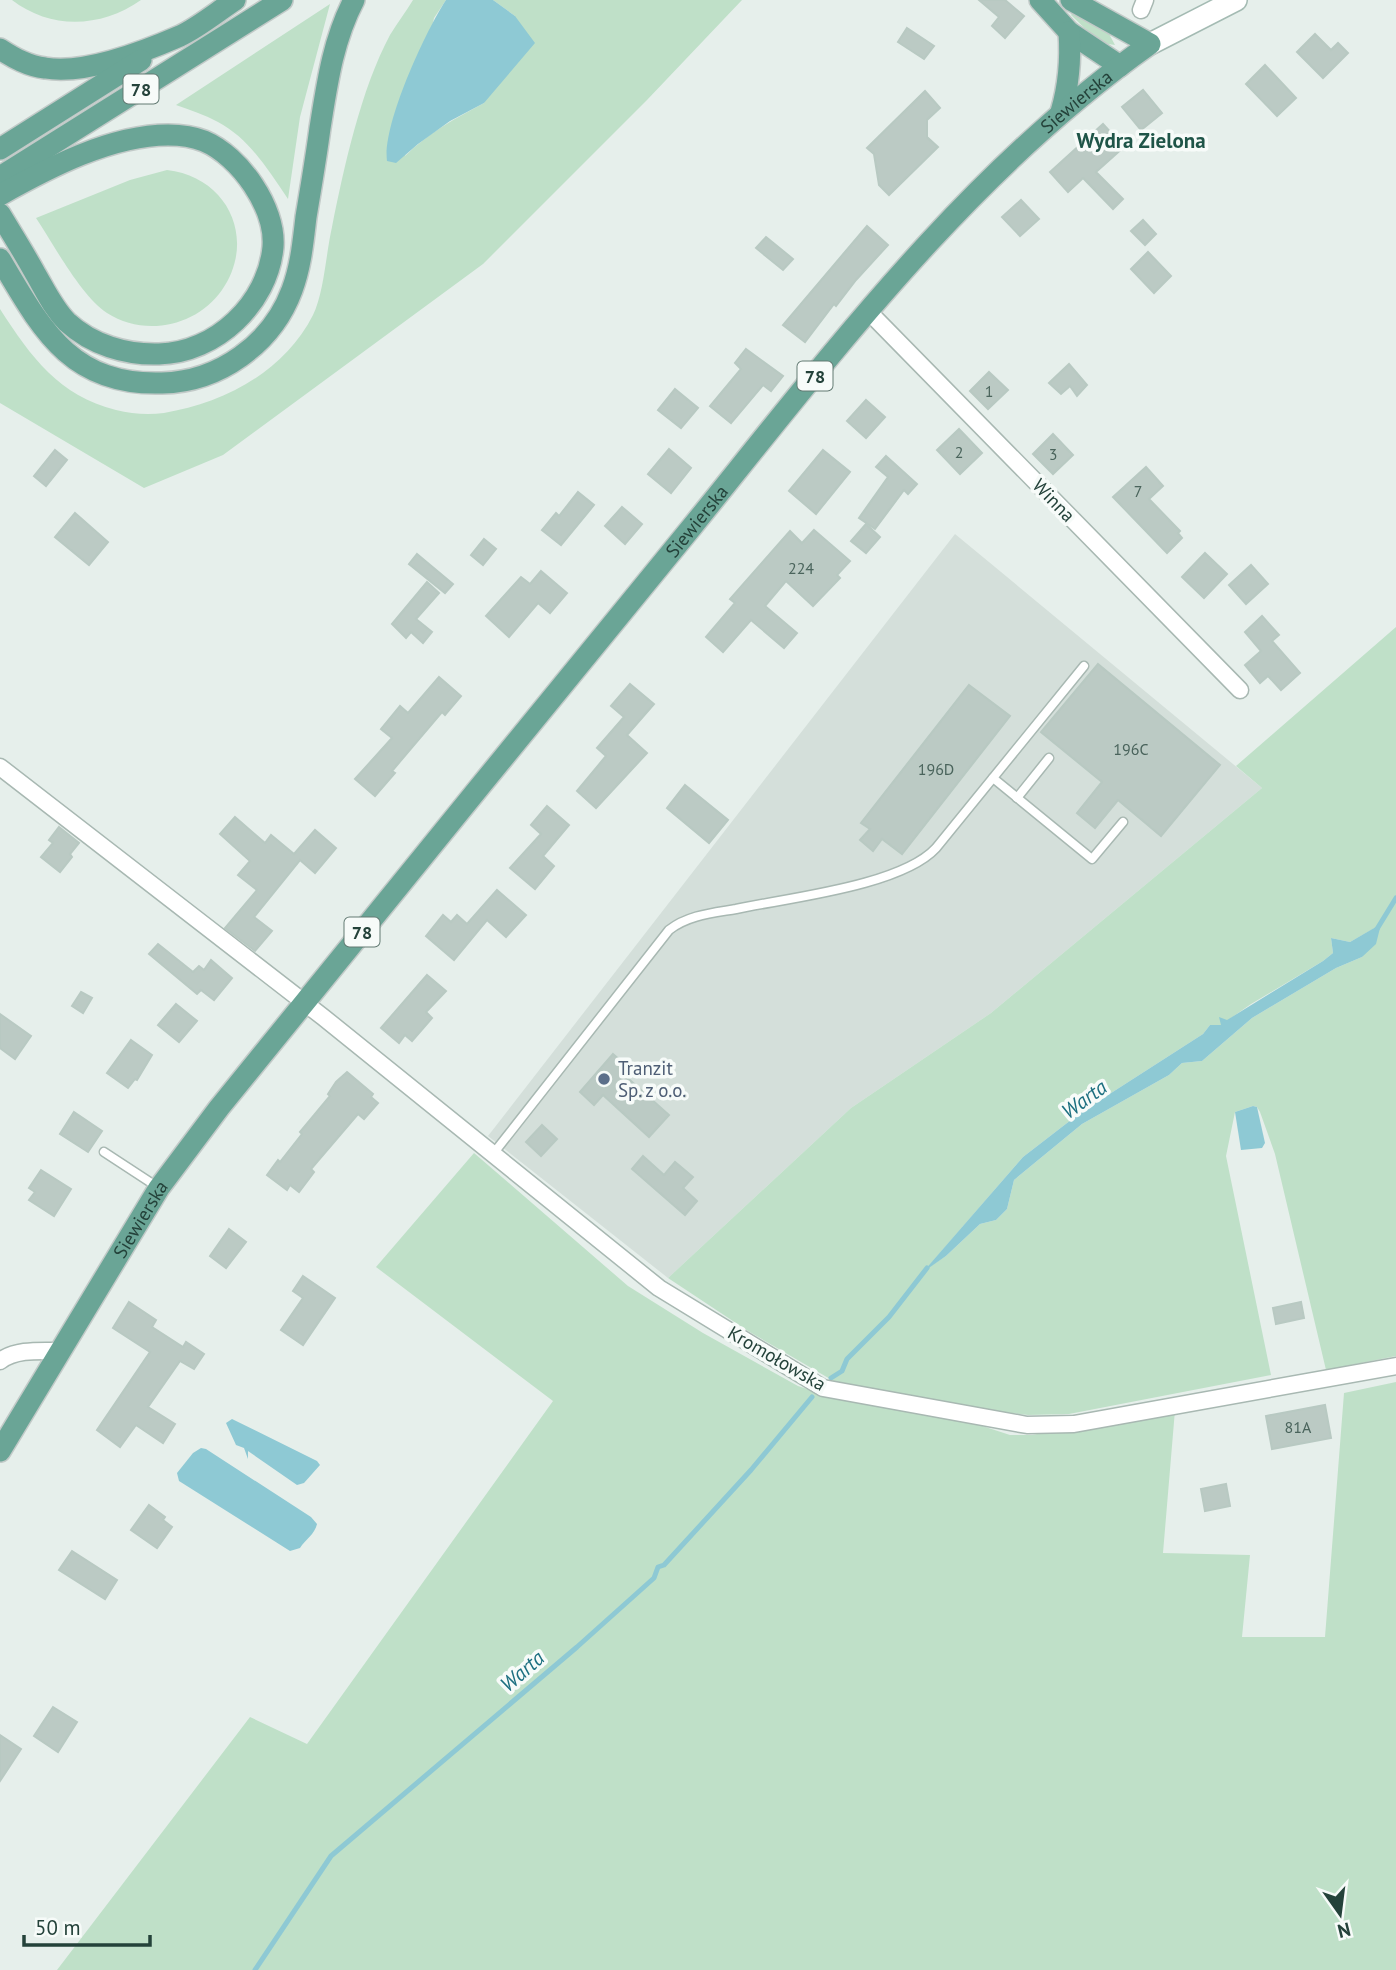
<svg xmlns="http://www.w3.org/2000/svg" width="1396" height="1970" font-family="'PT Sans',sans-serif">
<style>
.built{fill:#d4dfda}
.green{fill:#bfe0c8;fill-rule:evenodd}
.water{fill:#8ec9d4}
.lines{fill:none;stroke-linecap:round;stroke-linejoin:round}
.stream{stroke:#8ec9d4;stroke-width:5}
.building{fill:#bbcac4;stroke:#b8c9c2;stroke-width:2}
.lane-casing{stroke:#a8b8b2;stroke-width:11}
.street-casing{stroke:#a8b8b2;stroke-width:19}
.secondary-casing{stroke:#a4bbb3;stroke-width:24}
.primary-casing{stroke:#c2cac8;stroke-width:24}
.lane{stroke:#fff;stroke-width:8}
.street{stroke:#fff;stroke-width:16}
.secondary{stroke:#fff;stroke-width:21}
.primary{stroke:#6aa596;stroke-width:21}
.service-dot{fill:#5c6f8a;stroke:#f7fbf9;stroke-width:2.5}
.labels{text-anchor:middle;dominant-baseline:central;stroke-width:7;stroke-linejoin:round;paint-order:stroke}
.number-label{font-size:16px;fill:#4a645c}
.shield{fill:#f7fbf9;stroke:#637a73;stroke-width:2}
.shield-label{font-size:18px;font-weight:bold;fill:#24423a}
.street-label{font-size:19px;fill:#24423a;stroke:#f7fbf9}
.service-label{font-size:19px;fill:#4e5e75;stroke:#f7fbf9;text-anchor:start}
.neighbourhood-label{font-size:21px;font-weight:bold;fill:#1f5548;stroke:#f7fbf9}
.water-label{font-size:21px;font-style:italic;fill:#1c6f80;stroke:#f7fbf9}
</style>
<rect width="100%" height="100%" fill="#e6efeb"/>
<!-- built -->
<polygon class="built" points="955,534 1262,788 991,1013 851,1108 668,1278 488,1136"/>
<!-- green -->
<g class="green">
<path d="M12,0H141C101,28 51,30 12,0Z"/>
<path d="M413,0H446L434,18L405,156C428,133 456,118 484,103L515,16L493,0H742L647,100L483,264L223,455L144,488L0,403V309C31,357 59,396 116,410C132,414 148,415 164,413C224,403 284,372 313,315C324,293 326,253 332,227C344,167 361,89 390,35C397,23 406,12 413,0Z"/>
<path d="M330,4L300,117L288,199C268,170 250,139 218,122C205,115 190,110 176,105Z"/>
<path d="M1074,11L1108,32L1115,45C1098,44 1083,26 1071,15Z"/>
<path d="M167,170C228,177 257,239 222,290C196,327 144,337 107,313C81,296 54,245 36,218L130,180Z"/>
<path d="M1396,627V1356L1326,1370L1275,1154L1260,1112L1257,1107L1253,1106L1235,1112L1226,1156L1271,1375L1069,1414L1028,1415L970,1408L837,1383L748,1331L668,1278L851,1108L991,1013L1262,788L1236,766ZM1380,925L1362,957L1336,968L1252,1018L1202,1061L1182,1063L1169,1075L1082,1124L1014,1180L1007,1209L996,1220L980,1224L946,1256L926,1269L1023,1157L1080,1113L1203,1034L1210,1025H1221L1251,1004L1323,961L1333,953L1331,938L1350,942Z"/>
<polygon points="474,1153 628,1286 703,1333 798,1386 829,1396 970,1422 1010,1435 1032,1435 1175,1410 1163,1553 1250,1555 1242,1637 1325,1637 1344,1393 1396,1382 1396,1970 57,1970 250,1717 307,1744 553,1401 376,1267"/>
</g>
<!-- water -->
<g class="water">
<path d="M446,0H493L515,16L535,43L484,103L450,121L418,144L396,163L387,161C382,125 426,30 446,0Z"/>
<polygon points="1381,924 1376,944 1362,957 1336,968 1252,1018 1202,1061 1182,1063 1169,1075 1082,1124 1014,1180 1007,1209 996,1220 980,1224 946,1256 923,1272 1023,1157 1080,1113 1203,1034 1210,1025 1221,1025 1219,1017 1227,1020 1323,961 1333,953 1331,938 1350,942"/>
<polygon points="1253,1106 1257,1107 1265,1143 1262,1148 1241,1150 1235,1112"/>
<polygon points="232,1419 317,1461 320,1465 304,1483 297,1485 248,1451 248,1459 244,1448 236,1445 226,1423"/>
<path d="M201,1448L206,1449L311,1517L317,1524C315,1534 305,1540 300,1548L290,1551L179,1481L177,1473L193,1453Z"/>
</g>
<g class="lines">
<!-- stream -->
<g class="stream">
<polyline points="1377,929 1396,898"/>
<polyline points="831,1378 842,1371 847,1359 889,1317 927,1268"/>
<polyline points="255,1970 331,1856 577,1647 654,1578 658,1567 664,1565 751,1470 812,1397"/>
</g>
</g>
<!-- building -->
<g class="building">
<polygon points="979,0 1005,0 1024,16 1005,38 992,26 999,17"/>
<polygon points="907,28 934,46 924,59 898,42"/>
<polygon points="1315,34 1331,50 1338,43 1348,53 1323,78 1297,52"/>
<polygon points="1265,65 1296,98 1277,116 1246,84"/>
<polygon points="1143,90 1162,113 1141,130 1122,107"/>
<polygon points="925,91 940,108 927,120 927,137 938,147 889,195 879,185 874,154 867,148"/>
<polygon points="1103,124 1124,147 1096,172 1123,199 1113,209 1083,178 1068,192 1050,172"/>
<polygon points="1021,200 1039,219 1020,236 1002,217"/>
<polygon points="1143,220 1156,234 1145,245 1131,231"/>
<polygon points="867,226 888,245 856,280 836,306 834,304 805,342 783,325"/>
<polygon points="766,237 793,259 783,270 756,248"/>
<polygon points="1148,252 1171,276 1154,293 1131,269"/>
<polygon points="746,349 783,376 771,391 763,385 731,423 710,406 741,369 735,363"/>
<polygon points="1069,364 1087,385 1077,396 1070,386 1061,394 1049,383"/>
<polygon points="989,372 1008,390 988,409 970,391"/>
<polygon points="675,389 698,408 681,428 658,410"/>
<polygon points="866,400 885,417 866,438 847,421"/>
<polygon points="959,429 982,453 960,474 937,450"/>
<polygon points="1053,434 1073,455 1053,474 1033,454"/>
<polygon points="669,449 691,468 671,493 648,474"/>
<polygon points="55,450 67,460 46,486 34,476"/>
<polygon points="823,450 850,472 816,514 789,491"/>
<polygon points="886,456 917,484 908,494 904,490 875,529 859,518 888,477 876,467"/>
<polygon points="1146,467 1163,486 1149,499 1180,531 1178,533 1182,538 1167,553 1113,497"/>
<polygon points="578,492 594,505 561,545 542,530 556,513 559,516"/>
<polygon points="622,507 642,524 625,544 605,526"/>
<polygon points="75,513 108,542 89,565 55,537"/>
<polygon points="866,524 880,537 866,553 851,541"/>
<polygon points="814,530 850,561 837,575 840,578 813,606 786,581 765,606 797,633 784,648 751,620 723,652 706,637 735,603 730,599 790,531 802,543"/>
<polygon points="484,539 496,549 483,565 471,555"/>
<polygon points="1205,553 1227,574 1204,598 1182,577"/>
<polygon points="417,554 453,584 445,593 409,564"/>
<polygon points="1251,565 1268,584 1246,604 1229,585"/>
<polygon points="541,571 567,593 550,613 538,603 509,637 486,616 521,577 530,584"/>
<polygon points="427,582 439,593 416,619 432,632 423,643 411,632 406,638 392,624"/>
<polygon points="1262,616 1279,635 1272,641 1300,673 1281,690 1268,676 1260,683 1245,665 1261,651 1245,632"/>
<polygon points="1098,664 1220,765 1161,836 1118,800 1095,828 1077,813 1102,782 1041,732"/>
<polygon points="439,677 461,696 445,715 442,712 392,771 395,773 375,796 355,779 392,738 381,729 400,706 408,713"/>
<polygon points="630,684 654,704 627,735 647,753 596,808 577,791 606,756 597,748 624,717 611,706"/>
<polygon points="969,685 1010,716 902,854 882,839 873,851 860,840 870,829 861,823"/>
<polygon points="685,785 728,820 709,843 667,808"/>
<polygon points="547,806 569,825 543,856 554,866 535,889 510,868 541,834 531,825"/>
<polygon points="235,817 265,843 271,835 294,854 315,830 336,848 315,873 300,860 254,917 272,931 255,951 225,928 257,890 238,875 250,861 220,834"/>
<polygon points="59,827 79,843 70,854 72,857 60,872 41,857 53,843 49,840"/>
<polygon points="497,890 526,915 506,937 487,920 454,960 426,936 443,915 451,922 457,915 467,924"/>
<polygon points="158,944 193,972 199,966 204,970 211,960 232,978 214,1000 201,990 197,994 149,954"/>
<polygon points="427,975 446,991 426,1012 432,1018 412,1041 405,1035 399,1043 381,1028"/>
<polygon points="81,992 92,998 83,1013 72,1006"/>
<polygon points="176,1004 197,1021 179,1042 158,1025"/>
<polygon points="0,1014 31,1036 15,1059 0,1048"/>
<polygon points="131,1040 152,1055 137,1080 135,1079 128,1088 107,1073"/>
<polygon points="613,1054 628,1067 622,1073 669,1115 649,1137 603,1095 594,1105 580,1092"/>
<polygon points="347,1072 373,1094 371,1097 378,1103 364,1119 358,1114 311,1169 314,1172 299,1192 290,1185 287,1190 267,1175 278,1160 280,1162 302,1134 300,1132 330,1096 328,1094 336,1082"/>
<polygon points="74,1112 102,1131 88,1152 60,1134"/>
<polygon points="542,1125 557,1139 541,1156 526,1142"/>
<polygon points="643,1156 664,1175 675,1162 693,1177 683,1188 697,1201 685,1215 632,1169"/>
<polygon points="41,1170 71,1189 54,1216 29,1200 35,1192 29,1188"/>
<polygon points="229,1229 246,1242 226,1268 210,1256"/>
<polygon points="303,1276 335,1298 303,1345 281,1330 303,1298 293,1291"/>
<polygon points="129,1302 156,1320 152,1327 183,1347 186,1342 204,1354 194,1369 180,1361 148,1407 175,1424 163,1443 136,1425 120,1447 97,1430 150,1352 113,1328"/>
<polygon points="1301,1302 1304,1318 1276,1324 1273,1308"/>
<polygon points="1325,1405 1331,1438 1272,1449 1266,1416"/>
<polygon points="1226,1484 1230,1506 1205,1511 1201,1489"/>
<polygon points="149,1505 165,1517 163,1520 172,1527 157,1548 131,1530"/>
<polygon points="72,1551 117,1580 105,1599 59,1570"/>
<polygon points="53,1707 77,1722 58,1752 34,1736"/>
<polygon points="0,1735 21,1749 0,1781"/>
</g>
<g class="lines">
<defs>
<g id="lane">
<polyline points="993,778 1092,859 1123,822"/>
<polyline points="1017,798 1049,758"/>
<polyline points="104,1152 159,1188"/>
<path d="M493,1154L669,930C688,915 713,913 736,909C787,898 901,886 936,848L1084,666"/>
</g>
<g id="street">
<polyline points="1141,10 1145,0"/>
<polyline points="868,311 1240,690"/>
<polyline points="0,767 323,1017 659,1288 823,1388 1027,1425 1074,1424 1396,1366"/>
<path d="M0,1361C16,1349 39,1351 59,1351"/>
</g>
<polyline id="secondary" points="1150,44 1236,0"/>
<g id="primary">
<polyline points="1040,0 1069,32 1120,66"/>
<path d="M0,49C14,58 28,66 45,68C85,75 143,52 180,36C199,27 217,12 235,0"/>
<path d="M1061,112C1069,85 1071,60 1069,32"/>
<polyline points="0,149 141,60"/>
<polyline points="0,177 282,0"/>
<path d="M0,195C48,168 111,135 168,135C179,135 194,137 204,141C240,156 276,208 273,247C268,303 216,353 159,354C126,355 92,345 67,322C53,308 45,290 35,273C24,253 12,234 0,214"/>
<path d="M0,259C41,328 70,386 162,383C219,382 272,344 292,290C301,266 303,242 306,217C311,187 316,158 320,128C327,84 333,40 354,0"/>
<path id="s1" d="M0,1451L159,1188L219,1108C376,914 533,721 691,528C831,355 967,173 1150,44L1071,0"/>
</g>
</defs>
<!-- lane casing -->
<use href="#lane" class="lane-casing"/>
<!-- street casing -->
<use href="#street" class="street-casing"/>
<!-- secondary casing -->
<use href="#secondary" class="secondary-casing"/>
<!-- primary casing -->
<use href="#primary" class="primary-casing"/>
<!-- lane -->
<use href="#lane" class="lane"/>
<!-- street -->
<use href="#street" class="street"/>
<!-- secondary -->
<use href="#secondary" class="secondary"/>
<!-- primary -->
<use href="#primary" class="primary"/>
</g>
<!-- markers -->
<circle class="service-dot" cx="604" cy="1079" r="7"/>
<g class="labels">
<!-- number labels -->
<g class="number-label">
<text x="989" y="391">1</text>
<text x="959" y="452">2</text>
<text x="1053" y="454">3</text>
<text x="1138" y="491">7</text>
<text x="801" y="568">224</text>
<text x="1131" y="749">196C</text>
<text x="936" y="769">196D</text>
<text x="1298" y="1427">81A</text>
</g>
<!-- shield labels -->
<g class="shield">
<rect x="123.5" y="74.5" width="35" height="29" rx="5"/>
<rect x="797.5" y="361.5" width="35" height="29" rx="5"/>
<rect x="344.5" y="917.5" width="35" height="29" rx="5"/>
</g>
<g class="shield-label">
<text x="141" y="89">78</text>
<text x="815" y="376">78</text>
<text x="362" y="932">78</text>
</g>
<!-- street labels -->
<g class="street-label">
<text stroke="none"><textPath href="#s1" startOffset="1731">Siewierska</textPath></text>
<text transform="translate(1054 500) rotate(46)">Winna</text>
<text stroke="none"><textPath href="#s1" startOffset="1164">Siewierska</textPath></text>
<text stroke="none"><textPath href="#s1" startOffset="271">Siewierska</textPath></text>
<text transform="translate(777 1358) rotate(30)">Kromołowska</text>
</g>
<!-- service labels -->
<g class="service-label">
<text x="618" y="1068">Tranzit<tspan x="618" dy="22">Sp. z o.o.</tspan></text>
</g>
<!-- neighbourhood labels -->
<g class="neighbourhood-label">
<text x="1141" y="140">Wydra Zielona</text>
</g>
<!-- water labels -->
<g class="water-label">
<text transform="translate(1084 1099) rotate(-36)">Warta</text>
<text transform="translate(522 1671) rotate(-41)">Warta</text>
</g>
</g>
<!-- north arrow -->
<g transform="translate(1340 1914) rotate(166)" stroke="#f7fbf9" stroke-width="5" paint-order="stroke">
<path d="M0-5L12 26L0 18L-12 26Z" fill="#24423a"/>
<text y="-10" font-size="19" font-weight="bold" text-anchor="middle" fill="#24423a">N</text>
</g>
<!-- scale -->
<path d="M24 1935v10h126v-10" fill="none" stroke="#24423a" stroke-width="3.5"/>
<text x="35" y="1935" font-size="21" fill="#24423a" stroke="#f7fbf9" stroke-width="5" paint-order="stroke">50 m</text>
</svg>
